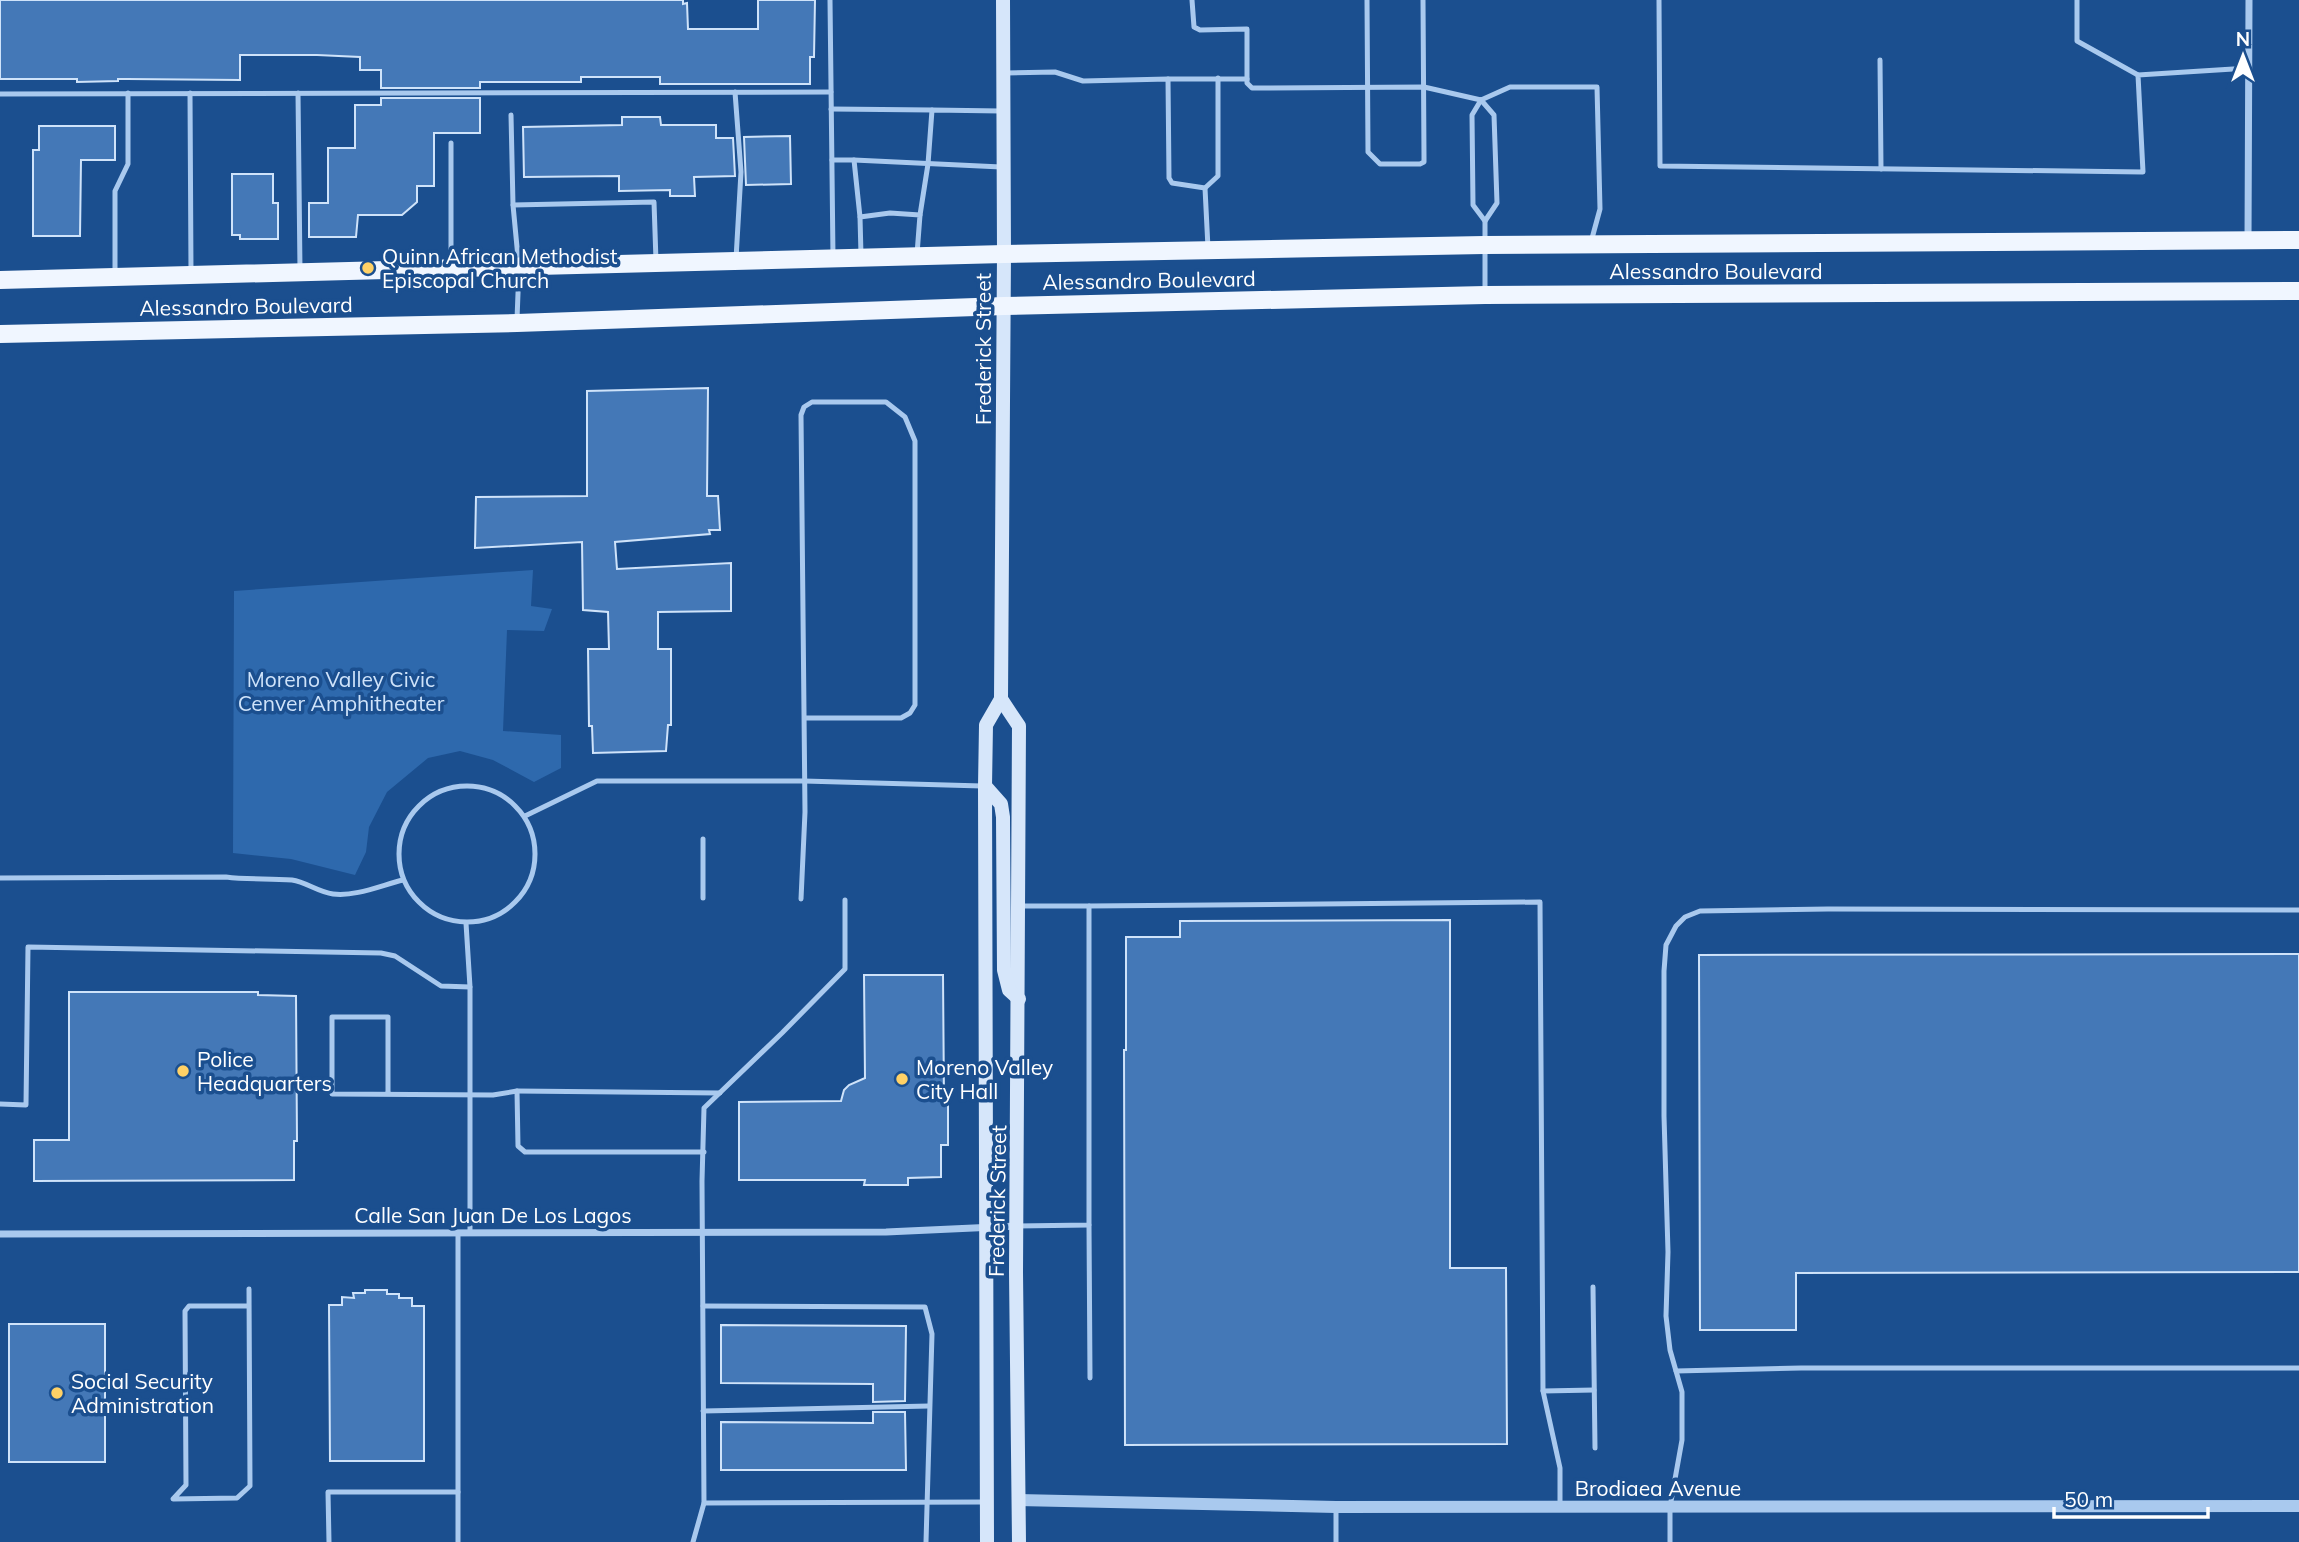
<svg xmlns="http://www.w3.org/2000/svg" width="2299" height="1542" font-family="Mulish,sans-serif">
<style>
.green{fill:#2e69ad}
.building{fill:#4478b7;stroke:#cfe3fa;stroke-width:2}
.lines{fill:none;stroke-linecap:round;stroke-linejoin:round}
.service{stroke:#a9c9ee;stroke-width:5}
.minor{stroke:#a9c9ee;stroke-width:7}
.tertiary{stroke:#a9c9ee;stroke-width:12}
.secondary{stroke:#d6e6fa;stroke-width:14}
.primary{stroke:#f0f6ff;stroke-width:18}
.poi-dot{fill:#ffd166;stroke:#1b4f8f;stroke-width:2.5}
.labels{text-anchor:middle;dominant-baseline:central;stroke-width:7;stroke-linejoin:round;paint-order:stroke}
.poi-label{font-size:21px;fill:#fff;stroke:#1b4f8f;text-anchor:start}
.street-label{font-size:21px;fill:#fff;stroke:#1b4f8f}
.park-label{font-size:21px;fill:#cfe3fa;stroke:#1b4f8f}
</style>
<rect width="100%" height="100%" fill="#1b4f8f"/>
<!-- green -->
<polygon class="green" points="533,570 531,606 552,609 544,631 507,630 503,731 561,735 561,768 534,782 493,760 460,751 428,758 387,792 369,827 366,852 355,875 291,859 233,853 234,591"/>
<!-- building -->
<g class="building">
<polygon points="0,0 683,0 683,4 687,3 688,29 758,29 758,0 815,0 814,57 810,57 810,84 660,84 660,77 581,77 581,82 480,82 480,88 381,88 381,70 360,70 360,57 317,55 240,55 240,80 127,79 118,79 118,81 77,82 77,79 0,79"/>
<polygon points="381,98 480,98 480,133 434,133 434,186 417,186 417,202 402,215 358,215 356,237 309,237 309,203 328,203 328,148 355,148 355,105 381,105"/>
<polygon points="622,117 660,117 661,125 716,125 716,138 733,138 735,176 694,177 695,196 670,196 670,190 619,191 619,176 524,177 523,127 622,125"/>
<polygon points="39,126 115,126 115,160 81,160 80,236 33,236 33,150 39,150"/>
<polygon points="790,136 791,184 746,185 744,137"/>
<polygon points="232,174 273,174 273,203 278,203 278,239 240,239 240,235 232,235"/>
<polygon points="708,388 707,496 718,496 720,530 709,530 710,534 615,542 617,569 731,563 731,611 658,612 658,649 671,649 671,725 668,725 666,751 593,753 592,726 589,726 588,649 609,649 608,612 583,610 582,542 475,548 476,497 587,496 587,391"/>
<polygon points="1450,920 1450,1268 1506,1268 1507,1444 1125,1445 1124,1050 1126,1050 1126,937 1180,937 1180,921"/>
<polygon points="2299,954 2299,1272 1796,1273 1796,1330 1700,1330 1699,955"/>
<polygon points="864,975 943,975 944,1100 948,1100 948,1145 941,1145 941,1177 908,1178 908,1185 864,1185 865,1180 739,1180 739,1102 841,1101 844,1090 849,1085 865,1078"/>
<polygon points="69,992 258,992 258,995 296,996 297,1141 294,1141 294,1180 34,1181 34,1140 69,1140"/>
<polygon points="365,1290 387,1290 387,1294 399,1294 399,1298 412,1298 412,1306 424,1306 424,1461 330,1461 329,1305 342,1305 342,1297 354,1298 353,1293 365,1293"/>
<rect x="9" y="1324" width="96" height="138"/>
<polygon points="721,1325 906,1326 905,1401 873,1402 873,1384 721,1383"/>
<polygon points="873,1412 905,1412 906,1470 721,1470 721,1422 873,1423"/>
</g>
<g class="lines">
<!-- service -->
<g class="service">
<polyline points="830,0 833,256"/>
<polyline points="1192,0 1194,27 1200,30 1247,29 1247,83 1252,88 1424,87 1481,100 1510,87 1597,87 1600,209 1591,242"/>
<polyline points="1367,0 1368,152 1380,164 1420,164 1424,162 1424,157 1423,0"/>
<polyline points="1659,0 1660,166 2143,172 2138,75 2249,68"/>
<polyline points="2077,0 2077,41 2138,75"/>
<polyline points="1880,60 1881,169"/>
<polyline points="1006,73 1055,72 1083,81 1168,79 1169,178 1172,183 1205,188 1208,248"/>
<polyline points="1168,79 1247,79"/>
<polyline points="735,92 741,172 736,259"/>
<polyline points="190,93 191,272"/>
<polyline points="298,93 300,270"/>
<polyline points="0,94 831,92"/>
<polyline points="1481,100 1494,115 1497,203 1485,221 1485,291"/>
<polyline points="1481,100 1472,115 1473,205 1485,221"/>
<polyline points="831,109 932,110"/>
<polyline points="511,115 513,205 519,268 517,319"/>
<polyline points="832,160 854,160 860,217"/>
<polyline points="854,160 1001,167"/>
<polyline points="1205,188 1218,176 1218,78"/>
<polyline points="513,205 654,202 656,261"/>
<polyline points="920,215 928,164 932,110 1001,111"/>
<polyline points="861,255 860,217 890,213 920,215 917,254"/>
<polyline points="451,266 451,143"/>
<polyline points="115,275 115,191 128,164 128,93"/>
<circle cx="467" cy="854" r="68"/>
<polyline points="525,816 597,781 804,781 982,786"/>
<polyline points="703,839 703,898"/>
<path d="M0,878L226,877C248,880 270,878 292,880C306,882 318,892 333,894C355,897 382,885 403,880"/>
<polyline points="801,899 805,812 801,415 804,407 812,402 886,402 905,417 915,441 915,705 910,713 901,718 804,718"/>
<polyline points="1018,906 1089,906"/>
<polyline points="466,923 470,987 470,1233"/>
<polyline points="517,1091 720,1093"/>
<polyline points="388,1094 388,1017 332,1017 332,1094 493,1095 517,1091 518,1146 525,1152 704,1152"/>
<polyline points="0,1104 26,1105 28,947 381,953 395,956 441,986 470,987"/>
<polyline points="1089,1225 1090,1378"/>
<polyline points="1017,1226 1089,1225 1089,906 1540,902 1543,1391 1560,1468 1560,1507"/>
<polyline points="458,1233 458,1542"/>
<polyline points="1593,1287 1595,1448"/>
<polyline points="249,1289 250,1486 237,1498 173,1499 186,1485 185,1311 189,1306 249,1306"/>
<polyline points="703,1306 925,1307 932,1334 926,1542"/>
<polyline points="1676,1371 1801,1368 2299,1368"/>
<polyline points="1543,1391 1594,1390"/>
<polyline points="703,1411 929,1406"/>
<polyline points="704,1503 984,1502"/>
<polyline points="1336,1507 1336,1542"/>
<polyline points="329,1542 328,1492 458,1492"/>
<polyline points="693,1542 704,1503 702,1181 704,1108 782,1033 845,969 845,900"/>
<polyline points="1670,1542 1670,1507 1682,1440 1682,1392 1670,1350 1666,1316 1668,1252 1664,1116 1664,971 1666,945 1676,926 1685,917 1700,911 1828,909 2299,910"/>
</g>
<!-- minor -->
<g class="minor">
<polyline points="2248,240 2249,0"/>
<polyline points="0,1234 886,1232 1017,1226"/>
</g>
<!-- tertiary -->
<polyline class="tertiary" points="1018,1500 1336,1507 2299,1506"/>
<!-- secondary -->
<g class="secondary">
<polyline points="1001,699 1019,726 1016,1272 1019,1542"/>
<polyline points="985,786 1001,804 1003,817 1004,970 1009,990 1019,999"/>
<polyline points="987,1542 985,786 986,725 1001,699 1004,254 1003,0"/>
</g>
<!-- primary -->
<g class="primary">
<polyline points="0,280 1004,254 1484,245 2299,240"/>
<polyline points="0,334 517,323 1004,306 1485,295 2299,291"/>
</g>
</g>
<!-- markers -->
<g class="poi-dot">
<circle cx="368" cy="268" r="7"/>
<circle cx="183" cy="1071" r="7"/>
<circle cx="902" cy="1079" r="7"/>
<circle cx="57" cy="1393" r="7"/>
</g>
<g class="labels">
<!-- poi labels -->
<g class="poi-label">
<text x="382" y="256">Quinn African Methodist<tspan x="382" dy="24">Episcopal Church</tspan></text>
<text x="197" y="1059">Police<tspan x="197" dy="24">Headquarters</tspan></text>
<text x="916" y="1067">Moreno Valley<tspan x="916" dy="24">City Hall</tspan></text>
<text x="71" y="1381">Social Security<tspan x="71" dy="24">Administration</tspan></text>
</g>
<!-- street labels -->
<g class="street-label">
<text x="1716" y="271">Alessandro Boulevard</text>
<text transform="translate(1149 280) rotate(-1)">Alessandro Boulevard</text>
<text transform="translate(246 306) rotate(-1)">Alessandro Boulevard</text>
<text transform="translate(983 349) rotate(-90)">Frederick Street</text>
<text transform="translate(997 1201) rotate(-89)">Frederick Street</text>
<text x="493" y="1215">Calle San Juan De Los Lagos</text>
<text x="1658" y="1488">Brodiaea Avenue</text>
</g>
<!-- park labels -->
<g class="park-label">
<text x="341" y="679">Moreno Valley Civic<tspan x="341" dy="24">Cenver Amphitheater</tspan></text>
</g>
</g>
<!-- north arrow -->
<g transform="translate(2243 56)" stroke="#1b4f8f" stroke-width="5" paint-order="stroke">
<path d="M0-5L12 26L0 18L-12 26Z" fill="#ffffff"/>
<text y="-10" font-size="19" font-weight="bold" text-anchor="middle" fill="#ffffff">N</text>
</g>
<!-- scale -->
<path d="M2054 1507v10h154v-10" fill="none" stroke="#ffffff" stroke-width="3.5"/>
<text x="2064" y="1507" font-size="21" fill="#ffffff" stroke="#1b4f8f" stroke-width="5" paint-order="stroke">50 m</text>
</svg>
